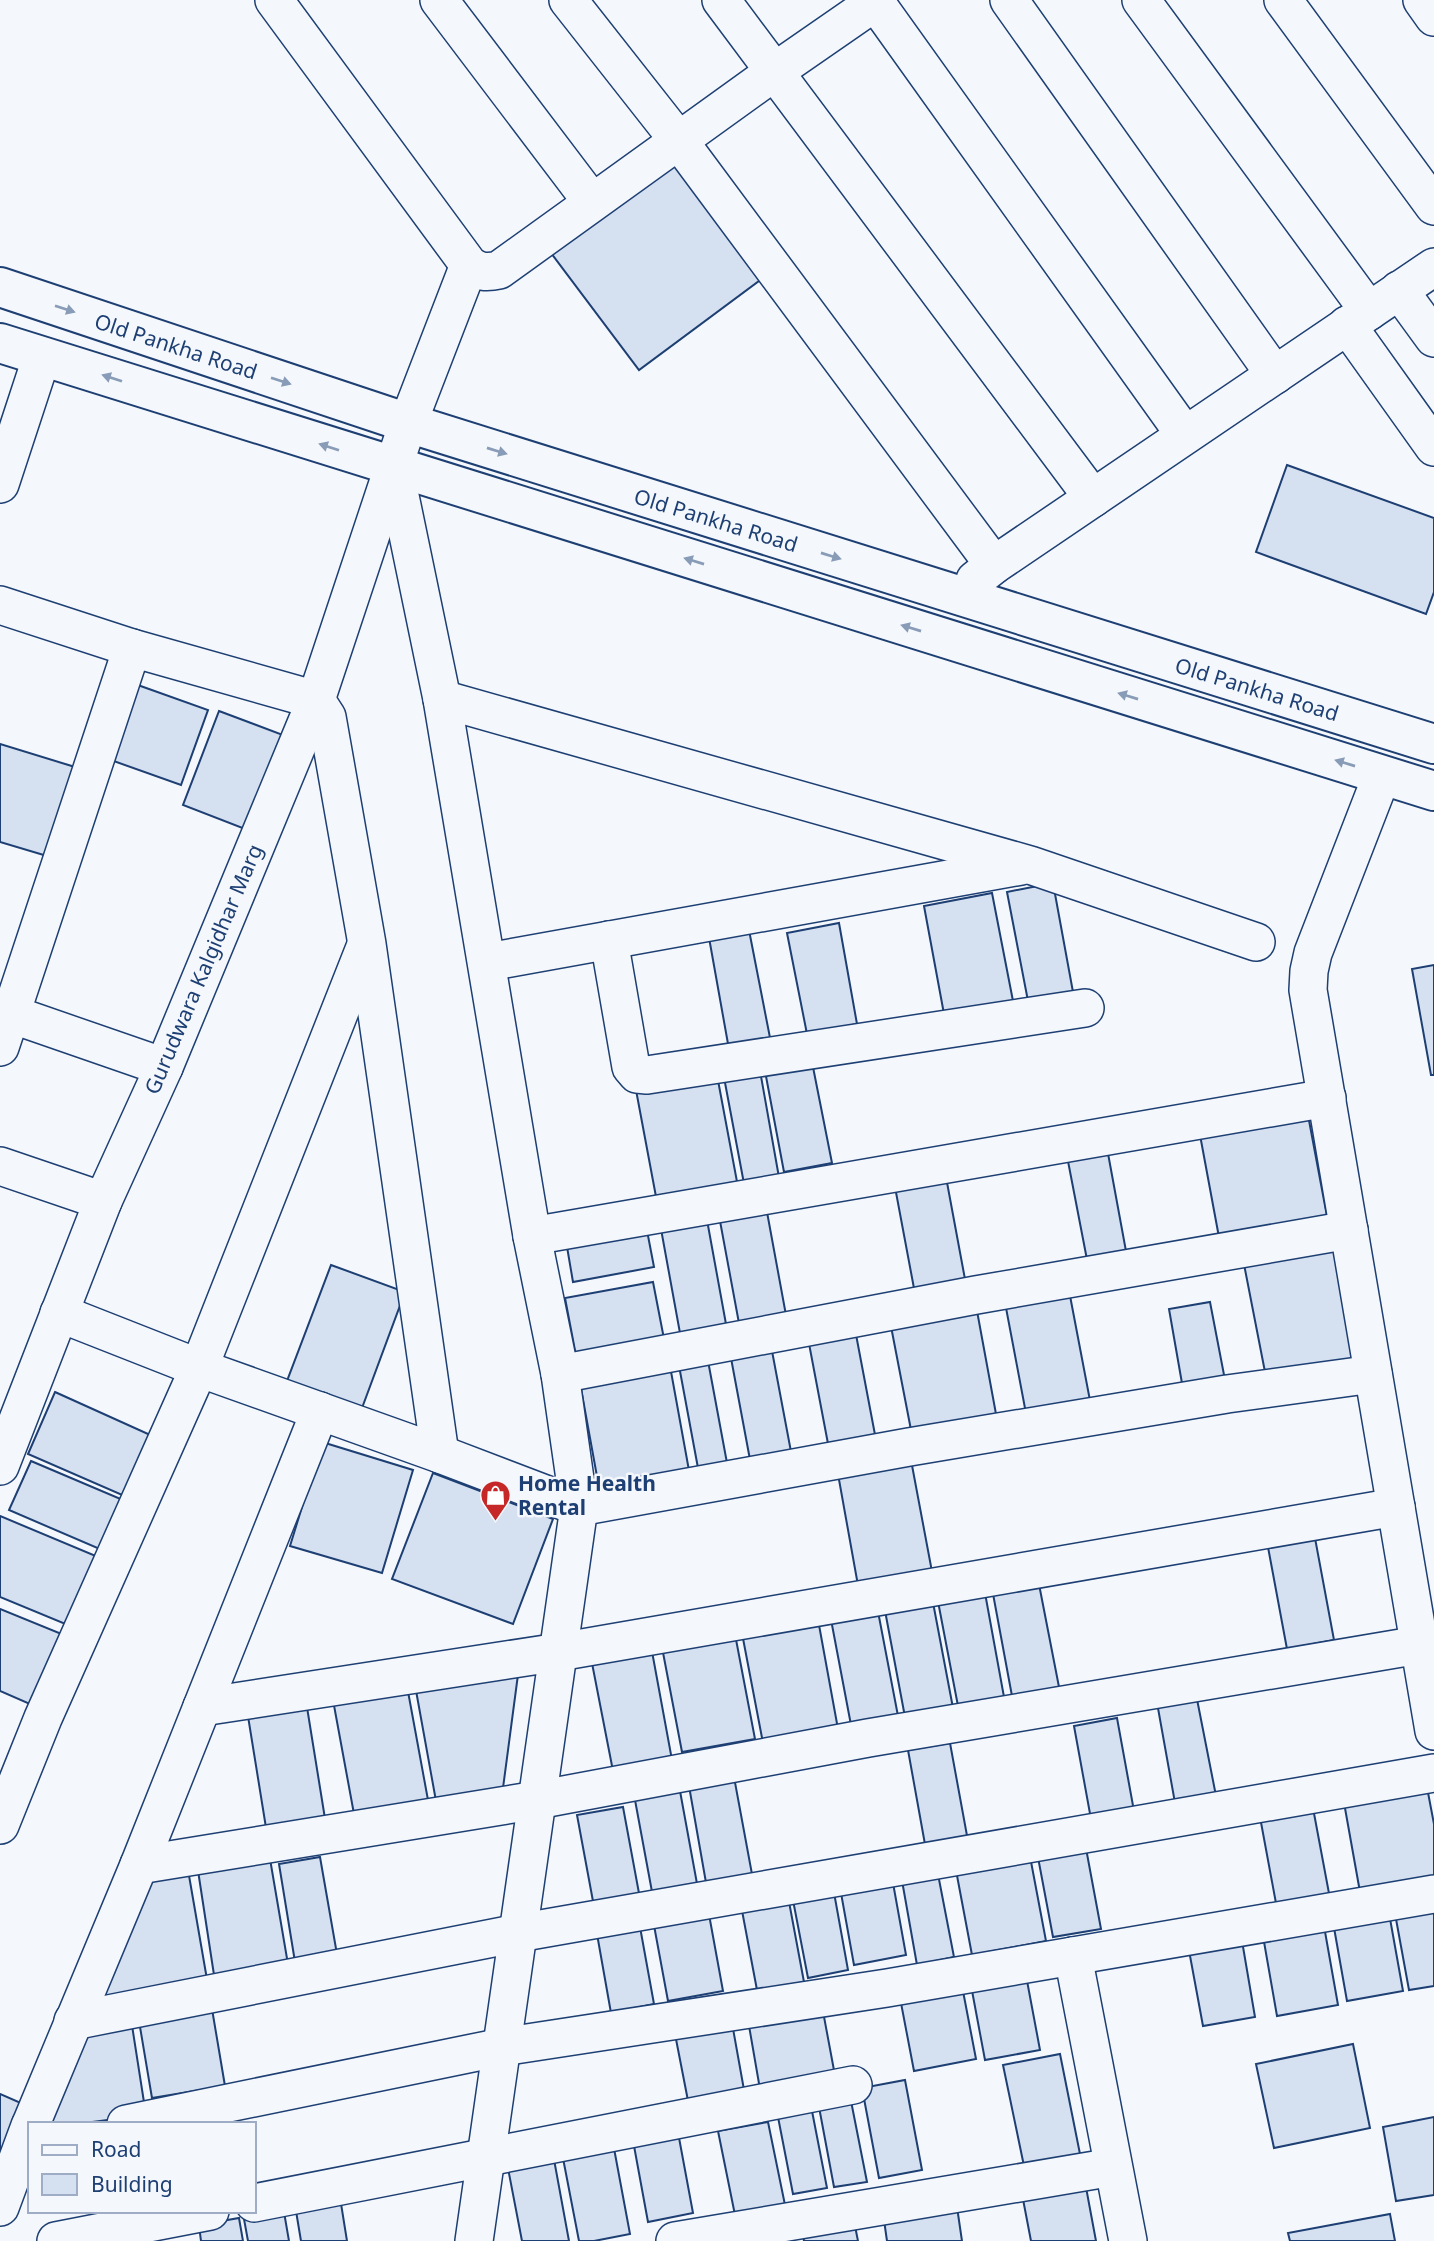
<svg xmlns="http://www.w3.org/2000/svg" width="1434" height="2241" font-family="'Noto Sans',sans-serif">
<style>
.building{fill:#d5e0f0;stroke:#1d3f73;stroke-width:2}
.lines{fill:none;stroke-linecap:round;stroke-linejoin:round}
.minor-casing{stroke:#1d3f73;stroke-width:40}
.tertiary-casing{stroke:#1d3f73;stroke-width:42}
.minor{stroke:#f4f7fb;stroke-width:37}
.tertiary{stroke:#f4f7fb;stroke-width:38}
.oneway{fill:#889bb7}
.labels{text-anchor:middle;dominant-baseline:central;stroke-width:5;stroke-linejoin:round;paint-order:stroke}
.street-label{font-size:21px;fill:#1d3f73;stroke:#f4f7fb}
.poi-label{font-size:21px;font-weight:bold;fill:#1d3f73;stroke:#f4f7fb;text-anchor:start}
</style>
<rect width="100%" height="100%" fill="#f4f7fb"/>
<!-- building -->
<g class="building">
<polygon points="679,158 767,275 639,370 551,253"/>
<polygon points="1287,465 1434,518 1434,592 1426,614 1256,552"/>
<polygon points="135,684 208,710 181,785 108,759"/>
<polygon points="219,711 283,735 245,829 183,805"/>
<polygon points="0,744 75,767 47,856 0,842"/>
<polygon points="1053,883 1073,992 1028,1001 1007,892"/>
<polygon points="992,893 1013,1001 944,1014 924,906"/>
<polygon points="839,923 857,1024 807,1034 787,933"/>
<polygon points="748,925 772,1048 730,1055 708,932"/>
<polygon points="1434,965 1434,1075 1431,1075 1412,969"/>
<polygon points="812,1062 832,1163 784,1172 765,1071"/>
<polygon points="759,1065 780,1183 745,1189 723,1072"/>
<polygon points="717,1075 738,1187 657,1202 636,1090"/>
<polygon points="1308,1115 1329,1227 1221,1248 1200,1135"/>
<polygon points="1107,1148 1128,1262 1089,1270 1067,1156"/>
<polygon points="946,1177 967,1290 916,1299 895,1187"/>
<polygon points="767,1212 788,1326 741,1334 720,1221"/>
<polygon points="645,1220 654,1267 573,1282 565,1235"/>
<polygon points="707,1220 728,1335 682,1344 661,1229"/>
<polygon points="1332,1237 1355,1360 1266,1377 1242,1254"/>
<polygon points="331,1265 405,1292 362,1408 287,1381"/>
<polygon points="1067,1280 1092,1411 1028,1424 1003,1292"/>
<polygon points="653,1282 665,1344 577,1361 565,1298"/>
<polygon points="975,1300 996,1414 911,1430 889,1316"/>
<polygon points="1210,1302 1225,1380 1183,1389 1169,1309"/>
<polygon points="854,1324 876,1440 829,1449 807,1333"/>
<polygon points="769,1335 792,1457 751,1465 728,1342"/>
<polygon points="706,1350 727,1463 698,1468 677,1355"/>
<polygon points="668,1355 690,1476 600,1493 578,1372"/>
<polygon points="55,1392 157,1438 129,1498 28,1454"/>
<polygon points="322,1442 413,1470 382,1573 290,1546"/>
<polygon points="911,1460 933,1577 859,1591 838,1474"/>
<polygon points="31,1461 123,1500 102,1550 9,1510"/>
<polygon points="433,1473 553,1519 513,1624 392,1579"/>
<polygon points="0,1516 103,1559 75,1628 0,1597"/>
<polygon points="1312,1522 1334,1640 1287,1649 1265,1531"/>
<polygon points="1037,1574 1059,1687 1012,1696 991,1583"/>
<polygon points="983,1582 1004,1697 958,1706 936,1591"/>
<polygon points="931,1592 953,1708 905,1717 883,1600"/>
<polygon points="876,1601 898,1716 851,1725 829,1609"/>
<polygon points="0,1609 69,1637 39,1708 0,1691"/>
<polygon points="817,1614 838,1729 763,1743 741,1628"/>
<polygon points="734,1629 755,1739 682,1752 661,1642"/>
<polygon points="651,1646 672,1760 613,1771 591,1658"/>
<polygon points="519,1667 503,1788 436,1801 415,1685"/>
<polygon points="407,1686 428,1800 354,1814 333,1700"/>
<polygon points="1195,1689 1218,1806 1177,1814 1156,1697"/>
<polygon points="306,1701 327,1831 268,1840 247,1710"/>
<polygon points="1117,1718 1136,1822 1093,1830 1074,1726"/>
<polygon points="950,1743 970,1852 928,1861 908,1750"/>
<polygon points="734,1777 754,1885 708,1894 689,1786"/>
<polygon points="1426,1782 1434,1824 1434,1878 1360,1892 1343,1797"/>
<polygon points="680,1791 700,1900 655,1908 635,1800"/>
<polygon points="623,1807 641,1904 595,1912 577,1815"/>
<polygon points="1313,1808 1331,1904 1278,1914 1260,1817"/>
<polygon points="1085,1843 1101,1929 1053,1937 1037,1852"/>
<polygon points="1029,1851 1046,1941 972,1955 955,1865"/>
<polygon points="269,1853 290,1976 216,1988 197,1864"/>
<polygon points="320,1857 338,1960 296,1968 279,1864"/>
<polygon points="187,1864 209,1991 89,2009 140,1872"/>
<polygon points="937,1869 954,1957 917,1965 901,1875"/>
<polygon points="893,1883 906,1955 854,1965 841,1893"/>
<polygon points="833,1887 848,1970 808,1978 792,1895"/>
<polygon points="787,1891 804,1982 757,1990 740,1900"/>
<polygon points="1434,1901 1434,1986 1409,1990 1394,1908"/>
<polygon points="708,1909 723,1991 668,2001 653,1920"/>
<polygon points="1389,1913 1403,1991 1347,2001 1333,1922"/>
<polygon points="1324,1926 1338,2005 1277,2016 1263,1936"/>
<polygon points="640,1927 654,2004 611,2013 597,1934"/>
<polygon points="1241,1935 1255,2017 1203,2026 1188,1945"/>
<polygon points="1025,1970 1040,2050 985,2060 970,1980"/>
<polygon points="963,1991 976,2059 914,2071 901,2003"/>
<polygon points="211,2003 225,2086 152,2098 138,2015"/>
<polygon points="822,2006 836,2081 761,2095 748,2020"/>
<polygon points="131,2019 146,2115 77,2124 50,2124 79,2028"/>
<polygon points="732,2023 746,2101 690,2111 675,2034"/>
<polygon points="1353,2044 1370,2128 1274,2148 1256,2064"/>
<polygon points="1060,2054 1080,2154 1024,2166 1003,2065"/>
<polygon points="905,2080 922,2170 879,2178 862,2088"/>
<polygon points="0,2094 30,2107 0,2172"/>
<polygon points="851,2101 867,2182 834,2187 819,2107"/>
<polygon points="812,2111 827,2188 793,2194 778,2117"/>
<polygon points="1434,2117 1434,2195 1396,2201 1383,2127"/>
<polygon points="768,2122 785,2205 735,2215 718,2131"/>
<polygon points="677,2127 693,2213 648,2222 632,2135"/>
<polygon points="613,2143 630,2234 594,2241 579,2241 562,2153"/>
<polygon points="553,2154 569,2241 522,2241 507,2163"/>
<polygon points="1085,2182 1096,2241 1031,2241 1022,2194"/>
<polygon points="339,2191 347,2241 301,2241 294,2199"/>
<polygon points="957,2207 962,2241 887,2241 884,2220"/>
<polygon points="284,2212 289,2241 248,2241 244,2219"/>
<polygon points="1390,2214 1395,2241 1290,2241 1288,2233"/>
<polygon points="239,2218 243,2241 201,2241 199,2225"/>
<polygon points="855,2226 858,2241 804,2241 803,2235"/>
</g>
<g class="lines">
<defs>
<g id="minor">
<path d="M274,0L469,265C479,272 486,273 499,270L774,72L878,0"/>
<polyline points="439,0 592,202"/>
<polyline points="568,0 679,141 994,565"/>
<polyline points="721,0 1093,498"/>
<polyline points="874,0 1185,435"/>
<polyline points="1009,0 1275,375"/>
<polyline points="1141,0 1369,311"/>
<polyline points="1283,0 1434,206"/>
<polyline points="1422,0 1434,17"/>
<polyline points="1399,290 1434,338"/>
<polyline points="1347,325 1434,447"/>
<polyline points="394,467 442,699 532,1236 560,1374 579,1507 474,2241"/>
<polyline points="0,484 42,356"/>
<polyline points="975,580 994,565 1434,267"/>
<polyline points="0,605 132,648 316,700 327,717 367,944 440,1454"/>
<polyline points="442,699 1030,865 1256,942"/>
<polyline points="1382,775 1313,953 1309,971 1308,990 1434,1731"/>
<polyline points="609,940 631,1067 637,1074 647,1075 1085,1008"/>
<polyline points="488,962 1021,866"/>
<polyline points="11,1014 164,1067"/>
<polyline points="0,1047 132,648"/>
<polyline points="0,1166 103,1201"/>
<polyline points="532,1236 1327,1098"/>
<polyline points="59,1313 199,1368 440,1454 579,1507 909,1447 1227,1394 1373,1374"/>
<polyline points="560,1374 976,1295 1349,1230"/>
<polyline points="0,1466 103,1201 164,1067 316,700 408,423 469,265"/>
<polyline points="202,1707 559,1652 1396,1507"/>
<polyline points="0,1825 43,1718 199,1368 366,945"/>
<polyline points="139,1865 537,1800 868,1738 1419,1645"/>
<polyline points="1073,1956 1128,2241"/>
<polyline points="73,2021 518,1933 1434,1773"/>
<polyline points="31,2124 139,1865 320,1411"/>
<polyline points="126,2124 502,2047 887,1988 1434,1894"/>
<polyline points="254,2203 853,2085"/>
<polyline points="0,2207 30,2126"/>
<polyline points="56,2241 210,2211"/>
<polyline points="675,2241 1113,2167"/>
</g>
<g id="tertiary">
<polyline points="0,287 408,423 1434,744"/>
<polyline points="0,343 1434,791"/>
</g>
</defs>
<!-- minor casing -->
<use href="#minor" class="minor-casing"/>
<!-- tertiary casing -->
<use href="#tertiary" class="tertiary-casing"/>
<!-- minor -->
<use href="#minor" class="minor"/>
<!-- tertiary -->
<use href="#tertiary" class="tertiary"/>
</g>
<!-- one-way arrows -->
<defs><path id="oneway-solid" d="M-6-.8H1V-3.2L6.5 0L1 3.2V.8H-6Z" transform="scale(1.75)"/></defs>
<g class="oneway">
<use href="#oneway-solid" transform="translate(65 309) rotate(18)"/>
<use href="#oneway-solid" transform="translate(112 378) rotate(-162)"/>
<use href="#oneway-solid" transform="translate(281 381) rotate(18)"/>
<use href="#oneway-solid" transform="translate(329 447) rotate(-162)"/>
<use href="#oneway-solid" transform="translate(497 451) rotate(17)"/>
<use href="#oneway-solid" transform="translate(831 556) rotate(17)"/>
<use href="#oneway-solid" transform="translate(694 561) rotate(-163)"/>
<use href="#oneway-solid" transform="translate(911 628) rotate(-163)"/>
<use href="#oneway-solid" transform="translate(1128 696) rotate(-163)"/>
<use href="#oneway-solid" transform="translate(1345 763) rotate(-163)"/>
</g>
<!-- icons -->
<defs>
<symbol id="shop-pin" viewBox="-11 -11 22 30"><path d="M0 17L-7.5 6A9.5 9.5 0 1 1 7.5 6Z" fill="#c62828" stroke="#f4f7fb"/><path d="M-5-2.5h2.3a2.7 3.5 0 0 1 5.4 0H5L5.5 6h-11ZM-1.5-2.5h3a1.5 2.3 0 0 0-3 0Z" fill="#fff"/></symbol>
</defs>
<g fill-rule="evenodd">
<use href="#shop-pin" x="478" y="1478" width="35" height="47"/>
</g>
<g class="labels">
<!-- street labels -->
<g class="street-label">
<text transform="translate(176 346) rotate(18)">Old Pankha Road</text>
<text transform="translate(716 520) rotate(17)">Old Pankha Road</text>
<text transform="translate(1257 689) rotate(17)">Old Pankha Road</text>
<text transform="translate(203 969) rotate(-67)">Gurudwara Kalgidhar Marg</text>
</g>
<!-- poi labels -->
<g class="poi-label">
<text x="518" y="1483">Home Health<tspan x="518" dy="24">Rental</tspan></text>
</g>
</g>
<!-- legend -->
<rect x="28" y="2122" width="228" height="91" fill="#f4f7fb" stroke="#9eadc5" stroke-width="2"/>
<rect x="42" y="2145" width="35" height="10" fill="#f4f7fb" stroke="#9eadc5" stroke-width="2"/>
<text x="91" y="2157" font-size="21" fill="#1d3f73">Road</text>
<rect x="42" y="2174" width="35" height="21" fill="#d5e0f0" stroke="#9eadc5" stroke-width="2"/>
<text x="91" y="2192" font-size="21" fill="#1d3f73">Building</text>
</svg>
